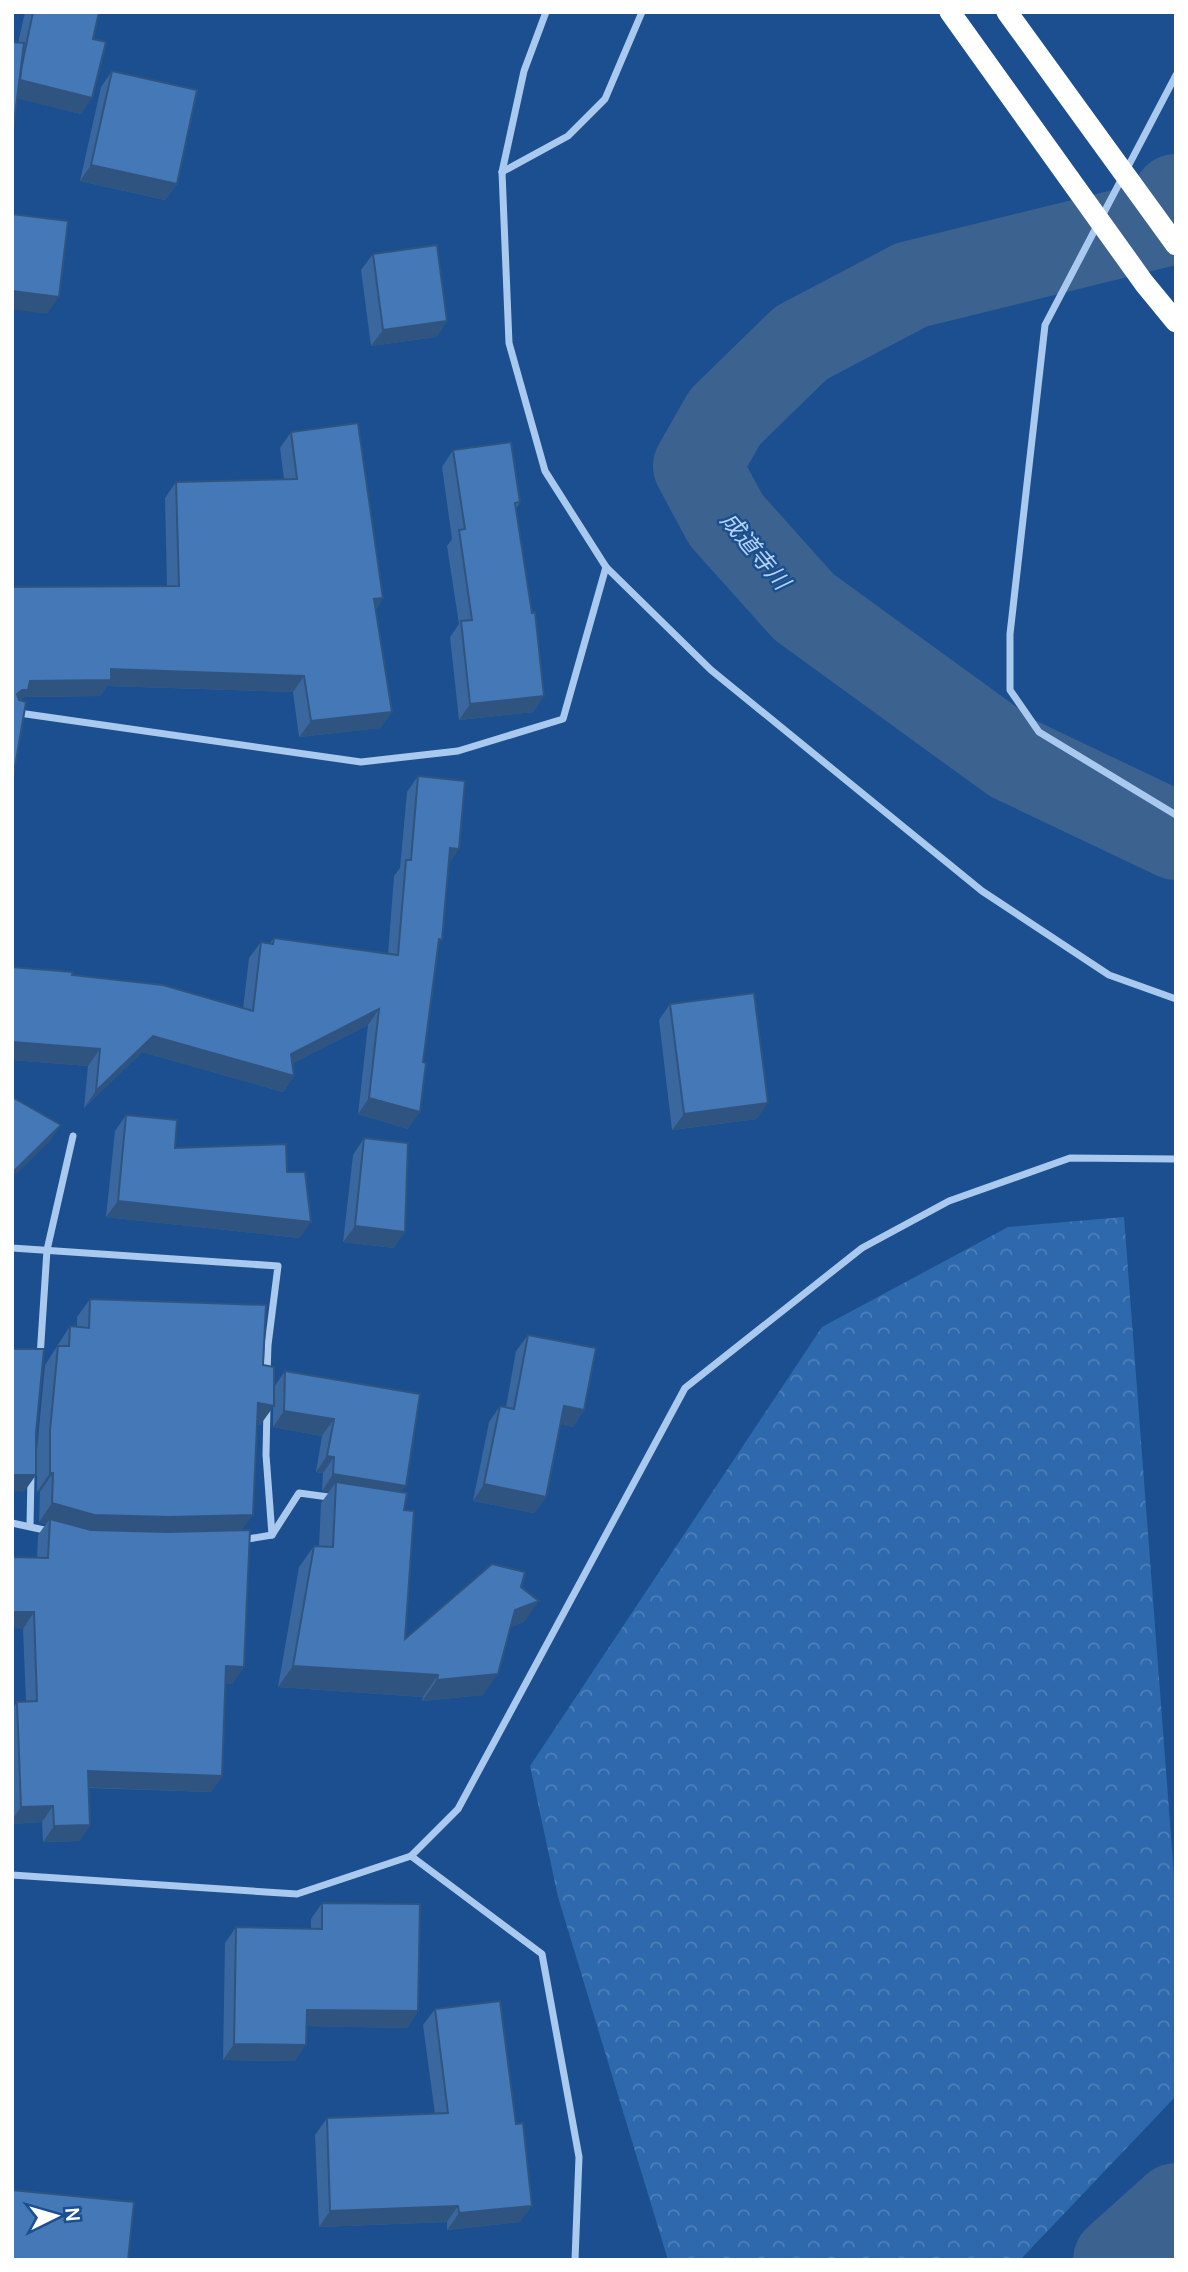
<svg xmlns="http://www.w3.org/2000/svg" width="1188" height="2272" font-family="Manrope,'Noto Sans JP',sans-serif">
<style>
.forest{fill:url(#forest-crowns)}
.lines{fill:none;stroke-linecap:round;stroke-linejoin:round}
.river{stroke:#3c6290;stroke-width:88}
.minor{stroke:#a9c9ee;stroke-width:7}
.motorway-bridge{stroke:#fff;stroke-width:21}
.wall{fill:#3a679d}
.shaded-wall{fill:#305480}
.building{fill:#4478b7;stroke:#305480;stroke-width:2}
.labels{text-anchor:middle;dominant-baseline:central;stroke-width:5;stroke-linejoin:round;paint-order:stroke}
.water-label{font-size:23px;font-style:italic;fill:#b5d3f5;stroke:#1b4f8f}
</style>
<defs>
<pattern id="forest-crowns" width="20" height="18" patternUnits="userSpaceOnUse" patternTransform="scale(1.75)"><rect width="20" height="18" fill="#2e69ad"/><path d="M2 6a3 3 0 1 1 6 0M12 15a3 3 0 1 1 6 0" fill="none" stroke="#4d80b9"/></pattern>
</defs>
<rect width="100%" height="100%" fill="#1b4f8f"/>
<!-- forest -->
<polygon class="forest" points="1124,1217 1176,1902 1176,2096 1020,2260 668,2260 558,1897 530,1766 822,1327 1008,1227"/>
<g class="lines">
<!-- river -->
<g class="river">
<polyline points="1176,198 1171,221 911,285 801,343 725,417 697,466 726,520 804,607 1012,758 1176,836"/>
<polyline points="1117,2260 1176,2207"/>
</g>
<!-- minor -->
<g class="minor">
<polyline points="546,12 524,71 502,172 509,343 545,471 606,567 711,670 982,891 1109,975 1176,999"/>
<polyline points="1176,75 1045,325 1010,634 1010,690 1039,732 1176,815"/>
<polyline points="502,172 568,136 605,99 642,12"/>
<polyline points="12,712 361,762 458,751 563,719 606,567"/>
<polyline points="12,1248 278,1266 268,1345 267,1374"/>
<polyline points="40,1357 47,1250 73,1136"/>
<polyline points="267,1407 266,1455 272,1535"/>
<polyline points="12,1523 49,1531"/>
<polyline points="30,1526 31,1474"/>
<polyline points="242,1540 272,1535 299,1493 336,1498"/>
<polyline points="411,1856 542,1954 579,2157 575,2260"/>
<polyline points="12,1875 297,1894 411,1856 458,1809 685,1388 862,1248 949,1201 1070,1158 1176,1159"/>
</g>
<!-- motorway-bridge -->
<g class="motorway-bridge">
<polyline points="950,12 1144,283 1176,322"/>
<polyline points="1007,12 1176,245"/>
</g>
</g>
<!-- wall -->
<g class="wall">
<polygon points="25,12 99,12 93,39 81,114 17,98 18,43"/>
<polygon points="112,71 177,184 165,200 80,181 101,87"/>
<polygon points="373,254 447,321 436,337 371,346 361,270"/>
<polygon points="291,432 383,598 376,609 392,712 380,728 299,737 293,692 107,686 100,696 24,697 21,701 12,587 167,586 165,498 176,482 284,479 280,448"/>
<polygon points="453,450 520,502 516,509 544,696 533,712 459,720 450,637 459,624 447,546 452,539 442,467"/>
<polygon points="418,776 448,864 438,946 408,1129 358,1114 368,1025 293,1063 294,1076 283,1092 142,1052 84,1108 88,1066 12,1060 12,967 72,975 243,1009 249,958 261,942 270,943 274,938 388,954 394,876 400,868 407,792"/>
<polygon points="670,1004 757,1119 672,1130 659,1020"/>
<polygon points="126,1115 175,1148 300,1238 106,1217 115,1131"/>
<polygon points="364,1138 394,1248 343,1242 353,1155"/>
<polygon points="90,1299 263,1365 274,1387 285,1371 420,1394 401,1492 404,1510 405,1639 521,1587 524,1622 510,1627 483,1695 422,1701 423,1697 278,1687 299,1567 314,1546 319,1546 321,1503 329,1492 322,1491 323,1473 316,1472 322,1436 273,1427 273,1407 260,1425 257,1424 242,1530 244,1667 232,1684 225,1683 222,1776 211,1792 89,1788 90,1825 79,1841 43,1842 42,1822 12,1824 12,1709 17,1702 26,1702 23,1629 37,1557 38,1535 46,1524 39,1522 40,1492 37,1492 37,1450 45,1365 70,1326 77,1327 77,1317"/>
<polygon points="528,1335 584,1410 573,1427 560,1424 546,1497 534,1513 473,1501 489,1422 500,1406 506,1407 516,1351"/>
<polygon points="322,1903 418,2011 407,2028 307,2026 295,2061 223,2060 225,1943 236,1927 311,1929 311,1919"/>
<polygon points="435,2009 520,2222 447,2230 447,2222 319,2227 315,2135 327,2118 435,2114 423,2025"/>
</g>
<!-- shaded-wall -->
<g class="shaded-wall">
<polygon points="19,79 92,98 81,114 12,97"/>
<polygon points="91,165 177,184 165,200 80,181"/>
<polygon points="12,291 59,297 47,314 12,309"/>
<polygon points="447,321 436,337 371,346 383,330"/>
<polygon points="383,598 372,614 374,599"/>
<polygon points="111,669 304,676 293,692 107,686 100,696 24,697 17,707 17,694 30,681"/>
<polygon points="544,696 533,712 459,720 470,704"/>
<polygon points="392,712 380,728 299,737 311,721"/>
<polygon points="450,848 459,849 448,865"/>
<polygon points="379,1009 368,1025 280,1070 291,1054"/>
<polygon points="153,1036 294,1076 283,1092 142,1052 84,1108 96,1091"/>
<polygon points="12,1042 100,1049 88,1066 12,1060"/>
<polygon points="369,1098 420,1112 408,1129 358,1114"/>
<polygon points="768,1103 757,1119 672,1130 684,1114"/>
<polygon points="61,1125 50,1141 12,1178 12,1173"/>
<polygon points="118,1201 311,1222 300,1238 106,1217"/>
<polygon points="355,1226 405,1232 394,1248 343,1242"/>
<polygon points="258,1403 274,1406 260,1425 245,1422"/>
<polygon points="564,1406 584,1410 573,1427 553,1423"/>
<polygon points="284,1411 334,1419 322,1436 273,1427"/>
<polygon points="327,1456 334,1457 323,1473 316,1472"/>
<polygon points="50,1473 53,1473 40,1492 37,1492"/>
<polygon points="333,1474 406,1486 394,1502 336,1482 329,1492 322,1491"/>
<polygon points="12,1475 36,1475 24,1492 12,1491"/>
<polygon points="484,1484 546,1497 534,1513 473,1501"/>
<polygon points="52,1503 253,1515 239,1534 81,1534 50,1519 46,1524 39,1522"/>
<polygon points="539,1601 524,1622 500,1631 515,1610"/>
<polygon points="12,1612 34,1612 23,1629 12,1628"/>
<polygon points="226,1666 244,1667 232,1684 214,1682"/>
<polygon points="293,1666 438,1675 423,1697 278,1687"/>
<polygon points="498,1674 483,1695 422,1701 437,1680"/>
<polygon points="88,1771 222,1776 211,1792 77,1787"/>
<polygon points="53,1806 42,1822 12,1824 12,1820 21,1807"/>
<polygon points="90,1825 79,1841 43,1842 54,1826"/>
<polygon points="307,2010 418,2011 407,2028 296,2026"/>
<polygon points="234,2044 306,2045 295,2061 223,2060"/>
<polygon points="458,2206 447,2222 319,2227 330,2211"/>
<polygon points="532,2206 520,2222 447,2230 459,2213"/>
</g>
<!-- building -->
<g class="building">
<polygon points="33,12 99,12 93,39 106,42 92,98 20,80 22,65"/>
<polygon points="12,42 24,43 12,139"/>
<polygon points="112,71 197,90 177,184 91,165"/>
<polygon points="12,214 68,221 59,297 12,291"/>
<polygon points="437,245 447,321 383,330 373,254"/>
<polygon points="358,423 383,598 374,599 392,712 311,721 304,676 111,669 111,680 30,681 28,690 22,690 17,694 19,700 26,702 12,784 12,587 179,586 176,482 297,479 291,432"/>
<polygon points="511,442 520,502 515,503 532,613 535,612 544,696 470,704 461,621 472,620 459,530 465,529 453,450"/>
<polygon points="418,776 465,781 459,849 450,848 442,940 439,939 423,1062 426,1063 420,1112 369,1098 379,1009 291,1054 294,1076 153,1036 96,1091 100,1049 12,1042 12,967 73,972 72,975 163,985 253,1011 261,942 273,944 274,938 398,955 406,860 411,860"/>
<polygon points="754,993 768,1103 684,1114 670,1004"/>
<polygon points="12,1097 61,1125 12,1173"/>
<polygon points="126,1115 177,1120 175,1148 286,1144 287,1172 305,1172 311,1222 118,1201"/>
<polygon points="364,1138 408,1143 405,1232 355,1226"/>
<polygon points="90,1299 266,1305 263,1365 274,1367 274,1406 258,1403 253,1515 170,1517 94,1515 52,1503 53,1473 50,1473 50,1431 58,1346 69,1346 70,1326 89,1328"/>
<polygon points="528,1335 596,1348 584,1410 564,1406 546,1497 484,1484 500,1406 514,1409"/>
<polygon points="12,1349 44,1349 36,1433 36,1475 12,1475"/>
<polygon points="285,1371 420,1394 406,1486 333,1474 334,1457 327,1456 334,1419 284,1411"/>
<polygon points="336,1482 407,1493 404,1510 414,1511 405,1639 492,1564 525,1572 521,1587 539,1601 515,1610 498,1674 437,1680 438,1675 293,1666 314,1546 333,1547"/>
<polygon points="50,1519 91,1530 168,1532 250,1530 244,1667 226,1666 222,1776 88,1771 90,1825 54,1826 53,1806 21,1807 17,1702 37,1701 34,1612 12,1612 12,1557 48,1558"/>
<polygon points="322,1903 420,1904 418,2011 307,2010 306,2045 234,2044 236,1927 322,1929"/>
<polygon points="500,2001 516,2124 523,2123 532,2206 459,2213 458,2206 330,2211 327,2118 448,2113 435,2009"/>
<polygon points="12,2190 134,2202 128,2260 12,2260"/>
</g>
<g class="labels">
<!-- water labels -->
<g class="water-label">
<text transform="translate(756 550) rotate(50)">成道寺川</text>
</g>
</g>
<!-- border -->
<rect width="1188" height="2272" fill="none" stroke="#ffffff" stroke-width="28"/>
<!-- north arrow -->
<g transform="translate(56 2216) rotate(85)" stroke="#1b4f8f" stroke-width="5" paint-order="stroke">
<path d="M0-5L12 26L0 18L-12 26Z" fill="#ffffff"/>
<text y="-10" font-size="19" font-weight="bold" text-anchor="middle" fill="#ffffff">N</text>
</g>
</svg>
